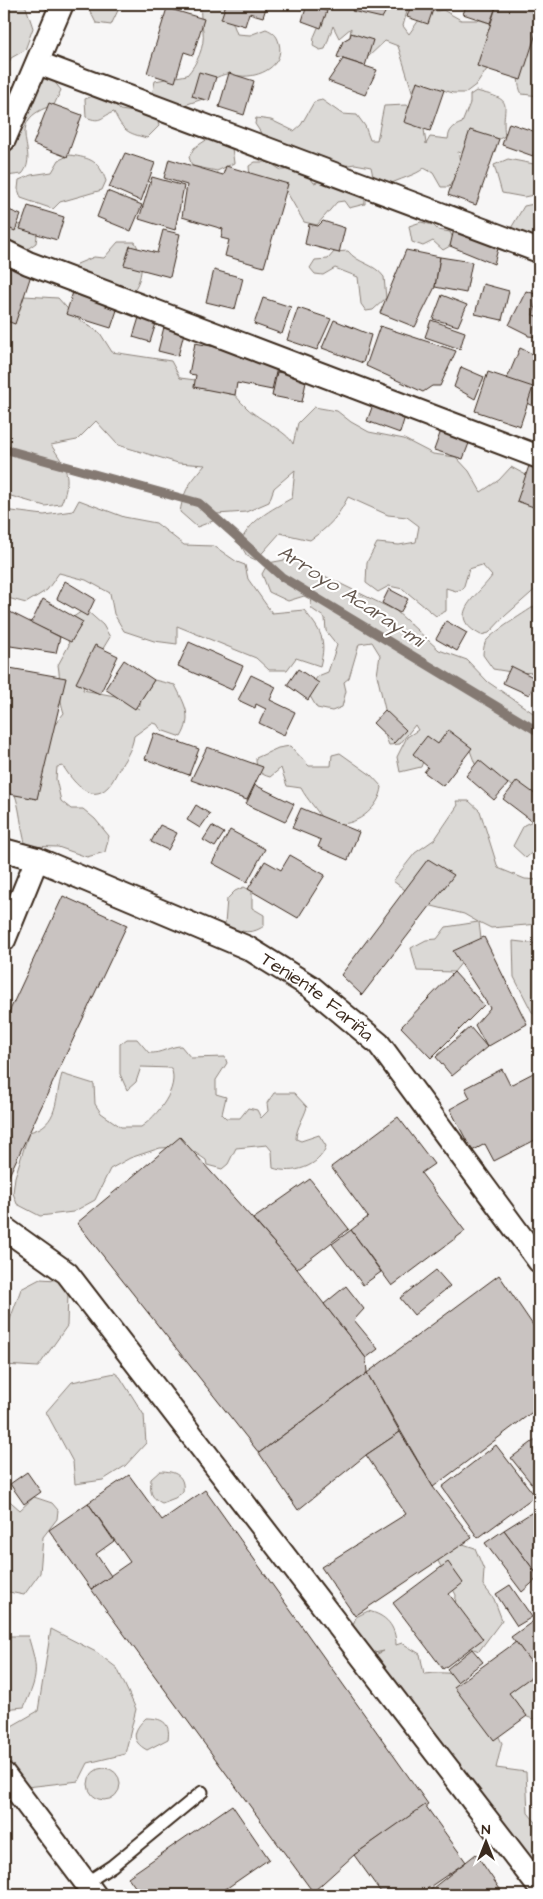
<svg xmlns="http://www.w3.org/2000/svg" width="543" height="1899" font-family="'Architects Daughter',sans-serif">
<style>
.green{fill:#dbd9d6;stroke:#8b827a}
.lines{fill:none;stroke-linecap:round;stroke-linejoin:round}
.stream{stroke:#847972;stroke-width:9}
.building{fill:#c9c3c1;stroke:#3b2a1e}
.lane-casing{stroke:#3b2a1e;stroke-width:15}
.street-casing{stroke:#3b2a1e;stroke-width:26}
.lane{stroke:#fff;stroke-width:11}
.street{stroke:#fff;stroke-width:22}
.labels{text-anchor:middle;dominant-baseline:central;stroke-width:4.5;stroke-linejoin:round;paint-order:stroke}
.street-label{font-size:19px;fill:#3b2a1e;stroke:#fff}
.water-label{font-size:20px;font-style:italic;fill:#65584f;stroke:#fff}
</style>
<rect width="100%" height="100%" fill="#f7f6f6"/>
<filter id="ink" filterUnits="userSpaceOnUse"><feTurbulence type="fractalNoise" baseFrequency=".02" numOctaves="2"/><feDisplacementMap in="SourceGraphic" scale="10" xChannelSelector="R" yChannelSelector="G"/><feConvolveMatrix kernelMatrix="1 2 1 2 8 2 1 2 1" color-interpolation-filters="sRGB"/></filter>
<g filter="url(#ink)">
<!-- green -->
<g class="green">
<polygon points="4,4 21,4 26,7 33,28 25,50 11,58 4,72"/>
<polygon points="80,4 121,4 111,25 96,23 88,7"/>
<path d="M202,4H226L237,34L250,35L266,29C273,32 277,35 279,43C285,66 259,78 240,76C236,76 232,74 228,74C223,74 218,77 213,79L208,95L203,99L178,107L157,100L153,91L155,81L187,75C197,64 205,46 203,31C202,21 199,14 202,4Z"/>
<polygon points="318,4 409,4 403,26 409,34 424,13 443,10 461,20 480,20 490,23 494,37 487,69 477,84 465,93 453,93 433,87 413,94 398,46 385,41 368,57 343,59 341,46 343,41 350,37 351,28 339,38 333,26 325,49 320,50 313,46 314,37 323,16"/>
<path d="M539,26V96L522,94C511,76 527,41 539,26Z"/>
<path d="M29,76L53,80L61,90L54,105C0,121 42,152 22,174L6,176L4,174V92Z"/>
<path d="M476,91C519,101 500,103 505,136L499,139L492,137L484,141L472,156L458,152C463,167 456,175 449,187H441L433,173L424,168C417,175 398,179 386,186L374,181L371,167L355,164L322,169L261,133L255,124L256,118L271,120L294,131L301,125L314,102L322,100L342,114L357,115L365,126L370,140H377L384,106L406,105L415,107L424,129L426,144L430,137L448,139C449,130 453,126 462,123L470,103V95Z"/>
<path d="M98,94L110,98L120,110L148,114L157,119L159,126L147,138C127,133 123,131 114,112C101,116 102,124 86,117L85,99Z"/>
<polygon points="214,135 232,148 234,163 217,171 192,166 189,157 194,148"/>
<path d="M70,155C91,158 99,161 106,181L102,190L60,202L53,209L21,198L18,189L19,180L31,175L52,172L59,160Z"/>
<polygon points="508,159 539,165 538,194 524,197 502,193 494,165"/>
<polygon points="255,162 269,162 281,170 304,169 314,183 327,179 365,194 365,204 349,208 344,201 337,202 317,225 304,222 281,182 250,178 249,166"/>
<polygon points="539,203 539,241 510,230 524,206"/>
<polygon points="421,222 433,225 438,230 450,232 453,238 450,246 443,250 433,241 423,246 412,242 409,226"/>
<path d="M22,224L33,228L37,236L36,243L26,250L4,247C4,231 7,229 22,224Z"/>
<path d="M118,242H135C144,259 144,279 131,294L72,275L77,264L94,257L104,258Z"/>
<path d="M348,251C358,264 374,263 384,277L386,298L373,310L366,311L361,304L358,277L335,268L323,275L315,274L310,268L315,260L328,259L334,252Z"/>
<path d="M24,296L58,298L74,316L100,333L112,352L171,361L180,378L226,384C233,392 239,401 247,408C259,420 287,431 293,444L298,423L314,407L337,411L351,422L369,432L404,439L433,454L456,457L469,471L481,492L499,480L511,467L526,475L529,494L539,513V586L505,616L489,633L481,635C444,616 477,597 492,576L482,565L469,569L463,589L456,591L446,588V611L436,616L403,589L389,586L378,592L366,583L367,562L377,543L399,545L416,542L419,526L407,517L388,515L348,497C337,518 330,526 310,540L280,533L256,560L247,556L240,544C248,521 271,510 292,498L295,470L274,488L269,502L246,512L217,514L213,521L197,527L180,512C184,488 191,482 205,465L178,463L118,445L96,421L77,440L51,445C66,467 73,476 61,504L45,506L4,494V311Z"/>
<path d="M79,500L124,517L156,523L184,545L214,546L237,562L245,565L248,579L272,613L304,610C321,631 327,639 320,666L296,658L287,670H269L256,658L177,626V644L154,641L124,631L114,614L110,593L86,580L59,573L47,590L26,603L4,597V510L44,515L73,511Z"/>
<polygon points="290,559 396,611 439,650 467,660 488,682 539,717 539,792 528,795 475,764 468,745 428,748 421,767 400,772 397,757 407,737 418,730 415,725 400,744 389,745 385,735 387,718 377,675 380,655 372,642 359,644 349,678 344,682 346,691 342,707 332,711 317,708 307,691 318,676 328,672 337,645 326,631 325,618 312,609 310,599 304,596 288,601 269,592 262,574 268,563"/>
<path d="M539,603V673L511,672L493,669L483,655C483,651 484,646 485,643C489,634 528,611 539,603Z"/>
<path d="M85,609L103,625L110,637L87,675L83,690L115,696L139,709L141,700L154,680L175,685C185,705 193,717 181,737L161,730L157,724L152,723L134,736C132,750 125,759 118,771C114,778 110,788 101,792C85,799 70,777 63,766L57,767L56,779L61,801L71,809H83L95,819L109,836L105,852L87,857L58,847L26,846C19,824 21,793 4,776V750L53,727L64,713C58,697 61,681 58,665L69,645L67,635L69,620Z"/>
<path d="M290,746L309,766H331L332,755L340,753L371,775L382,787C380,806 359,825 338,824C333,824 327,821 322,820C317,808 307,800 301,788L287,786L281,768L270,777C259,774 256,770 256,758L278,748Z"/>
<polygon points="456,801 469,801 480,811 498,868 525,879 539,880 539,924 491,928 479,922 481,939 454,972 417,971 411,948 426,940 437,939 446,927 478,922 464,914 424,904 393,881 415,853 435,839 458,805"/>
<polygon points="539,818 539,846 526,858 513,846 524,825"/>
<path d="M244,887L252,891V908L264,915V926C250,936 238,931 225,924L227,899L235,891Z"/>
<polygon points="513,941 539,944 539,1019 532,1012 514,977"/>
<path d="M127,1039H137L149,1053C161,1054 170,1046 181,1046L191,1058L225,1057L227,1063L216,1080V1094L226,1097L222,1114L226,1118H240L248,1108L257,1110L261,1118L268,1111L267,1103L274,1093H294L307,1107C304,1118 296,1128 296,1139L301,1141L319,1135L326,1146C320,1167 292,1175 273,1168L272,1151L267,1145L236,1148L228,1164L222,1169L207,1165L206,1160L190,1149L182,1147L160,1148L130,1158L110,1169L95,1200L73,1212L40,1216L17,1204L13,1193L15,1177L29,1132C60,1125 54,1099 62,1074L94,1084L95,1104L101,1113L121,1127H141C157,1116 180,1088 171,1068L141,1067L136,1082L127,1090L120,1074V1044Z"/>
<polygon points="40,1279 57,1280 68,1292 67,1326 38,1367 4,1365 4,1326 8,1325 21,1289"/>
<polygon points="115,1373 120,1377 144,1415 146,1443 125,1466 103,1480 75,1484 73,1462 46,1412 72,1382"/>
<path d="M160,1471C176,1471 185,1476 183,1492L175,1498L162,1503C150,1497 150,1492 151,1479Z"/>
<polygon points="4,1496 20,1510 34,1497 52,1503 58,1510 57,1519 43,1537 40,1573 24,1595 4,1591"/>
<polygon points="463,1544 475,1548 484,1570 483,1585 494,1599 502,1620 479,1651 463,1645 455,1610 456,1595 438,1561 450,1548"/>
<path d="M368,1611C386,1615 396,1626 396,1645L402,1643L420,1654L424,1674C437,1673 450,1671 462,1677C476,1684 494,1728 502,1743L496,1768L526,1772L528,1813L539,1826V1870L482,1830L463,1809L455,1788L375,1655L384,1651L369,1654L352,1627L356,1617Z"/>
<polygon points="51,1629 96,1652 117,1668 136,1709 125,1754 88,1763 79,1781 27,1787 4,1758 10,1727 38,1711"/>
<path d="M4,1636H28C38,1669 39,1675 24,1707L4,1709Z"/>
<polygon points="519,1677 539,1681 539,1716 533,1719 511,1711 504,1683"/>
<path d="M146,1718C161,1718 171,1722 168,1739L147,1750C130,1741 133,1730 146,1718Z"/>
<circle cx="104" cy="1784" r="16"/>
</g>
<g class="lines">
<!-- stream -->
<polyline class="stream" points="4,449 199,503 282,577 539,732"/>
</g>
<!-- building -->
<g class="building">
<polygon points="226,4 263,4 267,5 263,17 249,13 245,26 221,19"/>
<polygon points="355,4 390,4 382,18 352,11"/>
<polygon points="407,4 435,4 428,24 407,17 411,5"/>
<polygon points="467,4 497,4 490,23 463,14"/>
<polygon points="497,4 539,4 539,24 521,80 477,66"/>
<polygon points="307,5 327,11 321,28 302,21"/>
<polygon points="167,8 204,19 193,55 184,52 175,82 147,73"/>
<polygon points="351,33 373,40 365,66 337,57 343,41 350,37"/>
<polygon points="343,59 377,70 365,95 328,81"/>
<polygon points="199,72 216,77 209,101 192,96"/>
<polygon points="229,73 254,81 244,115 219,107"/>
<polygon points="417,81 444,90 430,131 404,122"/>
<polygon points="49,103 82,115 67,157 33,144"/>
<polygon points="509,123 539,133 533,156 502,145"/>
<polygon points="470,130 499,139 476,205 448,195"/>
<polygon points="125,153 155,163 141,201 109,187"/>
<polygon points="169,159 223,175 226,166 288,184 264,267 225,256 229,240 221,238 223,229 182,217 187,185 164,178"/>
<polygon points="152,177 184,186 175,230 139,219"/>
<polygon points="107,191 142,205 131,231 97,217"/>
<polygon points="28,206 64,217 57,240 20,229"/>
<polygon points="4,208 21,215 15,231 4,226"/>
<polygon points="323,221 345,228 339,253 305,244 309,224 318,226"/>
<polygon points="455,225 500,241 494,264 450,246"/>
<polygon points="163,230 180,234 170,277 124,265 130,246 157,253"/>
<polygon points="406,250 440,257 435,287 415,327 380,313"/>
<polygon points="440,257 472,262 466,293 435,287"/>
<polygon points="4,265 31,275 15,324 4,320"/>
<polygon points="214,270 243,278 235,309 206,302"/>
<polygon points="483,284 509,291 502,320 475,314"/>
<polygon points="74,289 119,304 111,328 66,314"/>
<polygon points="526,291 539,295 539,337 528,336 527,334 509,325"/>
<polygon points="539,294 539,317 533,315"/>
<polygon points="442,295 467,305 458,326 433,319"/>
<polygon points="263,298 291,307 282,334 254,324"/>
<polygon points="298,308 331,319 317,350 287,340"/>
<polygon points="141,311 158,317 150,342 133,337"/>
<polygon points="334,320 371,335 363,363 322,348"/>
<polygon points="431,320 465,332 460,349 425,337"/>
<polygon points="380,326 456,351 440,386 432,386 423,392 366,366"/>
<polygon points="164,327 184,333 178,356 158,351"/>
<polygon points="195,343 279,359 272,390 237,383 235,395 194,387 196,375 189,374"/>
<polygon points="520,348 539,357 539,409 502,391"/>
<polygon points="461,367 484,377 475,399 454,387"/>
<polygon points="277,372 307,377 302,402 272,396"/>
<polygon points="488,372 533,387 520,426 475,411"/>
<polygon points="374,402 406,413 400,433 367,421"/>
<polygon points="442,428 471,438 463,459 434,450"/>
<polygon points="532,457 539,460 539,509 517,501"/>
<polygon points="65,581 95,599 87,616 57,599"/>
<polygon points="389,589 408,599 400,613 382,603"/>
<polygon points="43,599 83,622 71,642 31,623"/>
<polygon points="4,609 60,637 56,653 4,645"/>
<polygon points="446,621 467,633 457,651 436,639"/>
<polygon points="189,642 243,666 232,690 178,666"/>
<polygon points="95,645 118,656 100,694 76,683"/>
<polygon points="124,660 154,680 135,709 105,689"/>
<polygon points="511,666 537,679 529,695 503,683"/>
<polygon points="4,667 66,678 37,799 4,793"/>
<polygon points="298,669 319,683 308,700 287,685"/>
<polygon points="251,675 276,687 270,700 295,712 284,735 259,723 266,709 256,704 255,708 238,700"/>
<polygon points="385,710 406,730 394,743 373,723"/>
<polygon points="448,730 472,748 443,786 424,772 428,767 413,754 427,736 438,744"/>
<polygon points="154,733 199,749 189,775 145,759"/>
<polygon points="207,747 263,767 247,800 191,780"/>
<polygon points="479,760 508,784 494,800 466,776"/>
<polygon points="517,781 539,797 539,812 532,821 503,799"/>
<polygon points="255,785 294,804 285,822 246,804"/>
<polygon points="196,805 210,814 200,828 187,820"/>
<polygon points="301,808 359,832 348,860 318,847 321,840 292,828"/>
<polygon points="160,825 177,833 168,850 151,842"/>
<polygon points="212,826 224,833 215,847 203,840"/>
<polygon points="230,830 265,849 247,882 212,863"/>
<polygon points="290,855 325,875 298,918 248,889 265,861 281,870"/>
<polygon points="428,859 454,875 362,995 341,975"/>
<polygon points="63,896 127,925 4,1186 4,1023"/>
<polygon points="484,937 527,1024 487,1047 475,1025 490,1008 453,951"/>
<polygon points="454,972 484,1005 431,1058 401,1027"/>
<polygon points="470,1027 487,1047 452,1076 436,1057"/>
<polygon points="502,1069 510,1085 539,1070 539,1138 494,1161 485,1144 472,1151 450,1109 470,1098 465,1088"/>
<polygon points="398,1117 434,1164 421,1173 465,1231 392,1286 351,1230 368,1217 331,1167"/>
<polygon points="180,1137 297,1269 366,1358 367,1373 259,1453 77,1223"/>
<polygon points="310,1179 349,1229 297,1269 253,1219"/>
<polygon points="351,1230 381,1272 363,1285 332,1244"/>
<polygon points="436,1270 450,1286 414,1315 400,1298"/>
<polygon points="499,1275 539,1334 539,1407 433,1487 367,1373"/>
<polygon points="346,1286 364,1309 354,1320 378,1349 366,1358 324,1304"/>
<polygon points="367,1373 400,1432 366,1455 298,1510 259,1453"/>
<polygon points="400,1432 433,1487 472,1538 355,1616 321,1567 406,1514 366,1455"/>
<polygon points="539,1437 539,1485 535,1488 511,1458"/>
<polygon points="496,1445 535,1496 478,1538 442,1487"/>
<polygon points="27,1472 41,1492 24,1504 10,1484"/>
<polygon points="129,1475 162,1520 205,1490 428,1804 354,1855 313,1892 91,1589 130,1562 88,1503"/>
<polygon points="88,1503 114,1541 96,1554 111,1576 91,1589 49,1530"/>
<polygon points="539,1508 539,1577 504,1530"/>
<polygon points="504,1530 539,1577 522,1592 485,1543"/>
<polygon points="448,1562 463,1583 449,1594 483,1639 443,1669 393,1603"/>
<polygon points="510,1585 532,1617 517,1626 496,1594"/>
<polygon points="539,1617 539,1671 538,1672 511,1637"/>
<polygon points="516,1642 538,1672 509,1693 527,1716 494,1740 454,1687"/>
<polygon points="472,1649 483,1662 457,1682 447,1669"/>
<polygon points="232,1805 269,1859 217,1895 141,1895 128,1877"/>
<polygon points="425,1805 466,1862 418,1895 383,1895 354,1855"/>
<polygon points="476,1854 504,1895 424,1895"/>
</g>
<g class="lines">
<defs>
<polyline id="lane" points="86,1883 112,1866 202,1792"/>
<g id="street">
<polyline points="38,63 539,251"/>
<polyline points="4,140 62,4"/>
<polyline points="4,251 28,263 539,457"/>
<path id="s1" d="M4,850L37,859L248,948L311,987L379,1044L539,1261"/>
<polyline points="4,940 37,859"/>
<polyline points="4,1228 67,1273 539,1887"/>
<polyline points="4,1774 95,1895"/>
</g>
</defs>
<!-- lane casing -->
<use href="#lane" class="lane-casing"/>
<!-- street casing -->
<use href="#street" class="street-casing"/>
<!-- lane -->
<use href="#lane" class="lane"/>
<!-- street -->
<use href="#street" class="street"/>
</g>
</g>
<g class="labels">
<!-- street labels -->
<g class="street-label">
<text stroke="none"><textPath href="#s1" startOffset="348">Teniente Fariña</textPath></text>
</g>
<!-- water labels -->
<g class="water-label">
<text transform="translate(351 596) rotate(33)">Arroyo Acaray-mi</text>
</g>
</g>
<!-- margin -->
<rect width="543" height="1899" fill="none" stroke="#fff" stroke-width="20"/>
<rect x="10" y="10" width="523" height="1879" fill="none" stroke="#3b2a1e" stroke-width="2" filter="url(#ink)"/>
<!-- north arrow -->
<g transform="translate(486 1842)" stroke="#ffffff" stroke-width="4" paint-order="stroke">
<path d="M0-4L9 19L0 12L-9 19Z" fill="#3b2a1e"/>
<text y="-8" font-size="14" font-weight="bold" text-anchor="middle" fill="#3b2a1e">N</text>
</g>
</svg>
